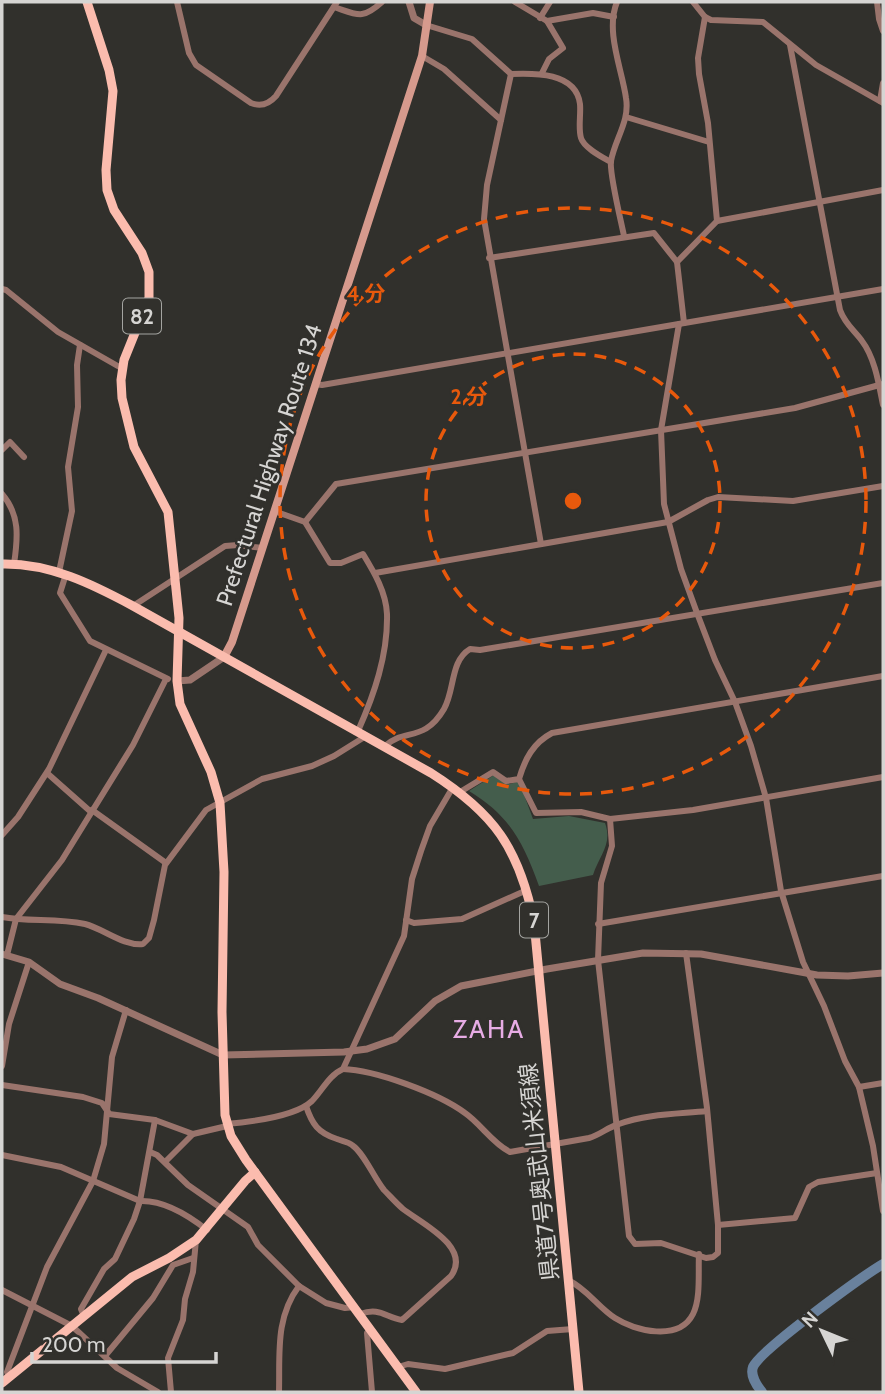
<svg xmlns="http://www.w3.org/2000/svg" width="885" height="1394" font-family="Cabin,'Noto Sans JP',sans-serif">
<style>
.green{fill:#445d4c}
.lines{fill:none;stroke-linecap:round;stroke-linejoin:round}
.river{stroke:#69819d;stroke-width:10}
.minor{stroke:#9a746c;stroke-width:6}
.tertiary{stroke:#9a746c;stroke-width:7}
.secondary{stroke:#d69a8d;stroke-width:8}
.primary{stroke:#fbbcae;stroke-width:9}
.ring{fill:none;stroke:#e8590c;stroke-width:3.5;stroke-dasharray:12 9}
.labels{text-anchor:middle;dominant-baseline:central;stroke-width:5;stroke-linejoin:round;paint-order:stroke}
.shield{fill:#31302c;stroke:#a4a4a1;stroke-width:2}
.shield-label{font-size:21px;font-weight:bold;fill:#d6d5d3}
.street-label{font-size:23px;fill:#d6d5d3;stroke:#31302c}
.quarter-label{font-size:26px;letter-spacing:2px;fill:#e7ace5;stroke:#31302c}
.centre{fill:#e8590c;stroke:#31302c;stroke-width:3.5}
.ring-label{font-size:21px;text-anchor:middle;font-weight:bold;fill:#e8590c;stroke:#31302c;stroke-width:5;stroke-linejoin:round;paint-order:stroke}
</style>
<rect width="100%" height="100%" fill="#31302c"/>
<!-- green -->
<path class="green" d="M494,775L510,784L519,781L533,819L569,816L605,823C613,844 599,856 593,875L539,886C523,842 510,816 469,791Z"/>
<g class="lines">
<!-- river -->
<path class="river" d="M762,1392C757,1386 750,1375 753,1367C760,1350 863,1276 883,1264"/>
<!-- minor -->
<g class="minor">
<path d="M177,2L189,53L196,65L251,103C261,107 269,104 276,96L337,2"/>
<polyline points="515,2 547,21 563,48 549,59 542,73"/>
<path d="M617,2C605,31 622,69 626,98C630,121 615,139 611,161C609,172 621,221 624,236"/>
<polyline points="693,2 705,17 711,20 763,22 816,65 883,103"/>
<polyline points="877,2 879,19 883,31"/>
<path d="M334,7C358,15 362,20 382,2"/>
<polyline points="705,17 698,58 699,74 708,123 717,221"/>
<polyline points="540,18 550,2"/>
<polyline points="547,21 593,13 614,17"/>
<path d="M426,25L472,39L511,74C534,73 576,72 580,104C581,115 578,128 581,138C584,148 602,157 611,162"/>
<path d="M790,45L840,310C845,324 854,330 862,341C875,358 879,385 883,405"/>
<polyline points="422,56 444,69 501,120"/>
<polyline points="511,74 487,185 484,219 541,544"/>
<polyline points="880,101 883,83"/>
<polyline points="626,117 709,142"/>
<polyline points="489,258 654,233 677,262 684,323"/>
<polyline points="677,262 717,221 883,190"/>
<polyline points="2,289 6,290 58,332 123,369"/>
<polyline points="679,324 661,430 664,504 681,569 697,613 715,660 735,702 751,746 766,798 781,891 803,962 824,1006 845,1061 859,1087 873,1146 883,1211"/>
<polyline points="315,384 322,385 883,289"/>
<polyline points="2,450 10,442 24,457"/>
<path d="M2,494C20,515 18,537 14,564"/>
<path d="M274,511L305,522L330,563H341L363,554C374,572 386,592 387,614C388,655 374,695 358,731"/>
<polyline points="305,522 336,484 795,408 883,384"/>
<polyline points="59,572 72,511 68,467 78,407 77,365 80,345"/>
<polyline points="375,573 668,522 708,500 718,497 793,501 883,486"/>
<polyline points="66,574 60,593 90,641 168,679"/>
<polyline points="133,606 225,546 238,545 263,548"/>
<path d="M385,746C404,728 424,743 444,709C455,690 450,661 470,649L480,650L883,583"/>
<polyline points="47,773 91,812"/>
<polyline points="519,779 536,813 581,812 610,819"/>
<path d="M460,792L493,772L506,781L519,779C525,759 533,743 552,733L883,676"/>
<polyline points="92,810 166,863"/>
<polyline points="2,835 18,817 49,769 106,650"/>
<path d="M2,917C29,922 56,918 85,924C104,929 123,946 143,944L149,938L154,920L165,865L206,810L262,779L312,766L334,756L366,736"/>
<polyline points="406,920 414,923 462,919 527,890"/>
<polyline points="598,924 883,876"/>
<polyline points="686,953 707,1108 718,1225 718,1253 713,1257 706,1258 661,1243 635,1244 629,1236 598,960 601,883 612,846 610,819 693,810 883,777"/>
<polyline points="7,955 16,919 62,860 133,745 166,679"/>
<polyline points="2,1066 9,1024 29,962"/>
<path d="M343,1069C375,1070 438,1093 465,1113C481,1124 492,1143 510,1152L589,1138C600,1135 608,1127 619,1124C646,1114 678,1114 707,1111"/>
<polyline points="2,1085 83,1097 102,1103 108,1112"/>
<polyline points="859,1087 883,1083"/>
<path d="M306,1106C312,1124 318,1133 337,1139C342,1141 349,1142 352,1145C364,1153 374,1178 384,1190C390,1196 396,1203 403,1209C421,1223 472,1247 451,1276L402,1320C385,1317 380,1307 360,1314"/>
<polyline points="109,1114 155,1120 193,1134"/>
<path d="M226,1124C249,1122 295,1117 312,1101C322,1091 329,1075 343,1069L404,936L412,879L421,851L430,826L453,787"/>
<polyline points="150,1152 157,1155 188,1185 248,1227 258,1245 299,1286 326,1303 345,1308 355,1307"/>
<path d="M2,1155L61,1167L140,1201C164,1200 188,1215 207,1230"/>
<polyline points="165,1162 193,1134 227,1126"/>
<polyline points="718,1225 795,1218 809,1187 818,1182 877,1173"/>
<path d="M568,1280C587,1289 598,1307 615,1318C635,1331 679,1342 693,1314C701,1298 698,1272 699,1254"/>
<polyline points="2,1290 72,1326 117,1368 158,1392"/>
<polyline points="84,1316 81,1309 104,1269 115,1259 134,1219 140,1201 155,1120"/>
<polyline points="371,1330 367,1333 372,1392"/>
<polyline points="105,1356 153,1298 173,1265 193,1258"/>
<polyline points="398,1367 408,1364 445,1369 513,1353 547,1331 573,1329"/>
<polyline points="9,1377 7,1372 47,1267 93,1181 104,1144 112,1057 126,1010"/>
<polyline points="171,1392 168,1358 183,1320 185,1299 193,1272 196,1240"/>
<path d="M279,1392C280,1354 275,1318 299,1286"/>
</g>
<!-- tertiary -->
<g class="tertiary">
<polyline points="409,2 414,18 426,25"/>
<polyline points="177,681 190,680 224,657"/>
<polyline points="2,954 29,962 60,984 98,998 223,1055 344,1052 367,1049 395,1039 435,1001 461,986 547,969 643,953 701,954 817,975 848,976 883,973"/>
</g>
<!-- secondary -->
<polyline class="secondary" points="224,657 232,642 422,56 430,2"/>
<!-- primary -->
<g class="primary">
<polyline points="87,2 109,70 113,91 106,170 107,190 114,210 142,253 149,272 149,298 124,360 121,380 122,398 134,447 168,512 179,618 177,681 180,704 211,772 220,803 224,872 222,1012 225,1115 231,1136 246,1160 416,1392"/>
<path d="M2,564C50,563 92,584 133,606L431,773C494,813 519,848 534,922L579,1392"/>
<polyline points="2,1383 132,1277 169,1258 196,1240 245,1181 255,1172"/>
</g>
</g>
<!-- distance rings -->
<g class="ring">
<circle cx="573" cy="501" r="147"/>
<circle cx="573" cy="501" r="293"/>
</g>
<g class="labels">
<!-- shield labels -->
<g class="shield">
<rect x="123" y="298.5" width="38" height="35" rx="5"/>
<rect x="520" y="902.5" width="28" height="35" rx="5"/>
</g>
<g class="shield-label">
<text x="142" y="316">82</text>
<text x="534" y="920">7</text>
</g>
<!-- street labels -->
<g class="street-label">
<text transform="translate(269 465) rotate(-72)">Prefectural Highway Route 134</text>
<text transform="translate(539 1172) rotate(-96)">県道7号奥武山米須線</text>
</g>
<!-- quarter labels -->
<g class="quarter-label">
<text x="489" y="1029">ZAHA</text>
</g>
</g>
<circle cx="573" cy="501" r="10" class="centre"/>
<g class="ring-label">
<text x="366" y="301">4 分</text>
<text x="469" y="404">2 分</text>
</g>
<!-- border -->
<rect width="885" height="1394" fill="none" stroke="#d6d5d3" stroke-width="7"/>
<!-- north arrow -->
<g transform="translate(822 1331) rotate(313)" stroke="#31302c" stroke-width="5" paint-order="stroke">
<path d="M0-5L12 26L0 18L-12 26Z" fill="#d6d5d3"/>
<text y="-10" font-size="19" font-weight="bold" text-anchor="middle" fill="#d6d5d3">N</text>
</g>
<!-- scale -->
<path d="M32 1352v10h184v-10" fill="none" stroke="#d6d5d3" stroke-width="3.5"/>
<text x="42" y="1352" font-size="21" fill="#d6d5d3" stroke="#31302c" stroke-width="5" paint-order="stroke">200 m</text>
</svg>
